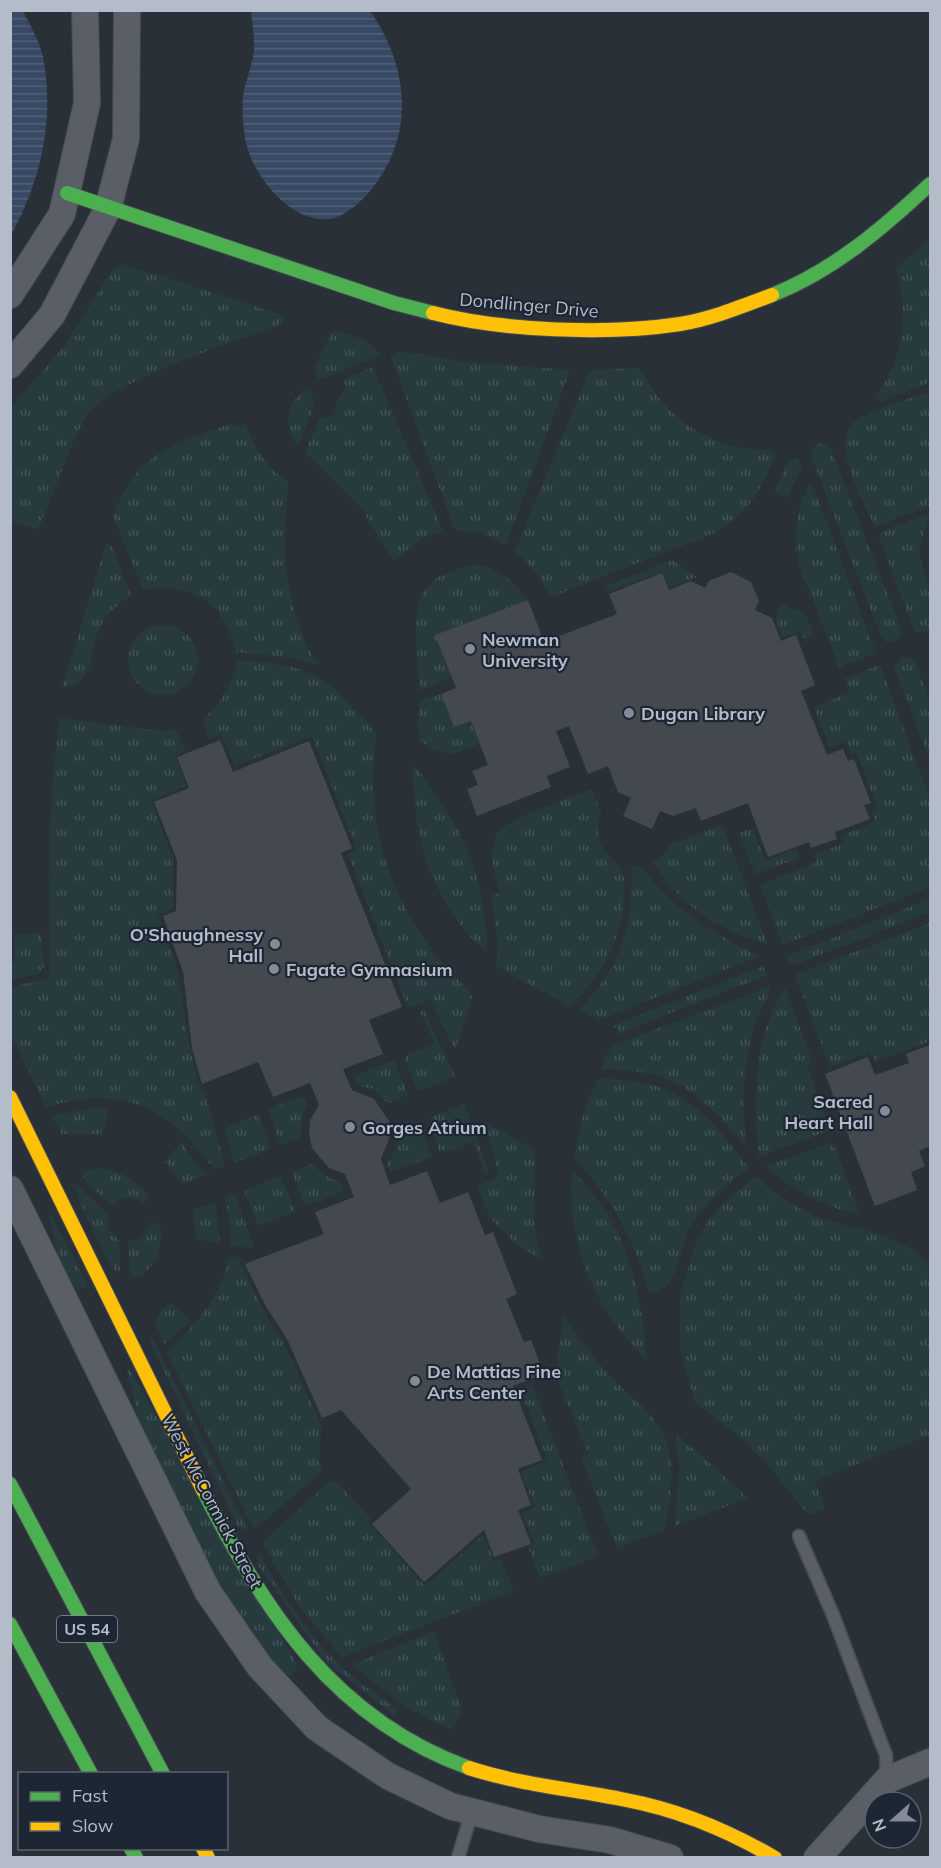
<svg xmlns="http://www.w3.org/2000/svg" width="941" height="1868" font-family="Mulish,sans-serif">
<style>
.grass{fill:url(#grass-tufts)}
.water{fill:url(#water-rules)}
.building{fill:#444950}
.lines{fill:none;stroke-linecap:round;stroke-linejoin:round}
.lane-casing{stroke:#484c53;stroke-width:15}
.street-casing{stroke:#484c53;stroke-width:28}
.fast-casing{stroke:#484c53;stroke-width:16}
.slow-casing{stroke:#484c53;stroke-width:16}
.lane{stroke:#5a5e66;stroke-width:12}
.street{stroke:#5a5e66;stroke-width:26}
.fast{stroke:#4caf50;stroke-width:14}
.slow{stroke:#ffc107;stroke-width:14}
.poi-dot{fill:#848b96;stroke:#1d2633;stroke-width:2}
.labels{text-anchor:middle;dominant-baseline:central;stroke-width:4.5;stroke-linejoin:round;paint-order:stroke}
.shield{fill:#1d2633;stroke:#878f9c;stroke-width:1.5}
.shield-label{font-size:16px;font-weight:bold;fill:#b4bcc9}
.street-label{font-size:18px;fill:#b4bcc9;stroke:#1d2633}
.poi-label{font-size:18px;font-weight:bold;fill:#b4bcc9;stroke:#1d2633;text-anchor:start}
</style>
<defs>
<pattern id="grass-tufts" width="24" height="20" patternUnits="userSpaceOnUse" patternTransform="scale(1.5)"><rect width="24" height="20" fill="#273a3e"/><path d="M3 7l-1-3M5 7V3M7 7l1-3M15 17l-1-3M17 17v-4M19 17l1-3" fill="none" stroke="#445559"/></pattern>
<pattern id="water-rules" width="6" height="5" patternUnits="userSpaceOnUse" patternTransform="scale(1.5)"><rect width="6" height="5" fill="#384963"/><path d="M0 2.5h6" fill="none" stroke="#526178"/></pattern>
</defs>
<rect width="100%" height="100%" fill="#2a3038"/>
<!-- grass -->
<g class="grass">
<path d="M928,241H930V382L881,402L876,397C904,354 910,318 896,268Z"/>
<path d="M123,264L285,316L280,324C235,343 106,380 84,420C65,455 55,495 37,530L14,521L11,530V407L62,349L113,269Z"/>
<path d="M333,330C351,336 371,338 380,356L319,380L314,368Z"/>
<polygon points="397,351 466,362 570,370 506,545 481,533 455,530 391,357"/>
<path d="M373,367L443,532C422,535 409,548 394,562L361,508L305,452L320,416L321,419L335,415L336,403L346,387L343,379Z"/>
<path d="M637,368L642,371C665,420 717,452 771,450L775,456C760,493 749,511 715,533L551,597L536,572L515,551L590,370Z"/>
<path d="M305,389L307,392L311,391L315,404L298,446C283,427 286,404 305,389Z"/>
<path d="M930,391V505L875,527C864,502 830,445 853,423C865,412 913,398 930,391Z"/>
<path d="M245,423C255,448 266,467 289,483C280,542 284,613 318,665H316L294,658L236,652C225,603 193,582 143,590L113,516C137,452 172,445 230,424L237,427Z"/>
<polygon points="819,444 826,444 831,449 902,631 900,638 892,643 886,642 881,636 811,456 812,448"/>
<polygon points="792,458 800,461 802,466 787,498 774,492 788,461"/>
<path d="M809,484L813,486L876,653L839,667L799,564C792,534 796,512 809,484Z"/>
<polygon points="930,513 919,548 922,568 930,591 930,630 915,633 878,534"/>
<path d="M110,543L131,595C118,604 106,613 99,629C87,655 98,682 62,688L106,544Z"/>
<polygon points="672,560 697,577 670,587 662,572 608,592 606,586"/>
<path d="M478,565C501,571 513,580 528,600L436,635L451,677L419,691C420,630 394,576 478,565Z"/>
<polygon points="780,603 805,614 814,635 804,639 801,631 783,637 776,619"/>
<circle cx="163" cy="660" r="35"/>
<polygon points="903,656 915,661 930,702 930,761 894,667"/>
<path d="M237,661C269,661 305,665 331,686C348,699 361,719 377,734C361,836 398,925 473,994L455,1050L430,999L408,1008L348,854L357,850L312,736L235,766L221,734L209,739L203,719C222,702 231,686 237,661Z"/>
<polygon points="880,665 930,799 930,887 783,945 760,885 817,862 814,855 844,843 842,835 876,822 872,812 878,809 856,752 851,754 846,742 830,748 814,707 849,693 844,679"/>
<polygon points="441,694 454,727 471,721 480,744 452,755 432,749 422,742 418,730 419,701"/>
<path d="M60,718L161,731L176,730L185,751L175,756L186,786L151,800L173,858V908L158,914L178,971L188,1037L200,1090H204L225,1166L214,1170C170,1107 123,1084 46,1107L11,1035V987L50,978C48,890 47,805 60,718Z"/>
<path d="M413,764C463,826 486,874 487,954C430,898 413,843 413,764Z"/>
<path d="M592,789L601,812C596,826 596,843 608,855C612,860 619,862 621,868C625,875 624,883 624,891C624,936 602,976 570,1006L496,966L498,949L492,896L500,892C494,874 487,851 498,833C507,818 573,797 592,789Z"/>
<path d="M722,825L727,837L768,945C715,927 684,908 652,862L663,856L669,845Z"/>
<polygon points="753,828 765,861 796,849 799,858 755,874 739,833"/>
<path d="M631,866L641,867C673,908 712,934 759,956L600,1020L579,1010C621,965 634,928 631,866Z"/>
<polygon points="930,899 930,912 792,966 787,956"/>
<polygon points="930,923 930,1041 875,1062 870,1052 830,1067 795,975"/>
<polygon points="41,933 44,966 39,974 11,979 11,962 15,962 14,935"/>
<polygon points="763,966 767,975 615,1035 618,1029 612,1026"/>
<path d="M771,986C769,999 759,1011 755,1024C742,1066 741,1105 747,1148C699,1092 678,1070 601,1069L611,1046Z"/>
<path d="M785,987L812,1061L807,1065L830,1130L759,1157C753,1097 753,1040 785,987Z"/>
<polygon points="424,1010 455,1076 420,1091 416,1088 405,1060 406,1055 435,1044 420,1012"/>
<polygon points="394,1060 408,1095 388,1103 372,1089 357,1085 354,1076"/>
<path d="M597,1079C676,1077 704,1108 749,1168C733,1180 717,1192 704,1208C697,1216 689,1226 686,1235C678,1257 677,1291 649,1294C636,1242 611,1197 574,1158L582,1118Z"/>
<polygon points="304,1096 308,1106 302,1116 301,1137 281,1145 268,1109"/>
<polygon points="465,1104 489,1174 485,1175 474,1141 444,1153 443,1150 439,1151 429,1122 431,1121 431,1117"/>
<polygon points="97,1107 108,1108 105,1127 101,1134 62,1134 52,1116"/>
<polygon points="258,1114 271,1149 234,1163 224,1128"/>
<polygon points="419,1122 432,1157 390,1172 387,1165 396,1149 399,1130"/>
<polygon points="485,1122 535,1150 534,1225 541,1259 516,1244 490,1218 477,1186 499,1176"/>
<polygon points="181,1142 205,1175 182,1184 165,1162"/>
<path d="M833,1142L860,1215C824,1206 794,1193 766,1166Z"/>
<polygon points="311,1164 329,1178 339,1181 344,1191 305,1206 292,1172"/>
<path d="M99,1168C120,1171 138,1179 150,1197L143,1204C133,1196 121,1196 112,1206L85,1181L82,1173Z"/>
<path d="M572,1171C626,1222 642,1288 646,1359C595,1311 566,1242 572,1171Z"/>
<polygon points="281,1176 295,1211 258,1226 244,1190"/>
<path d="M756,1176C774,1195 796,1209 821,1218C860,1231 902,1234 930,1265V1435L815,1481L825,1509L808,1515L769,1466L743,1440L695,1402L680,1348V1294L697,1239L708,1221L723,1204Z"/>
<polygon points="75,1184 108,1213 108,1229 119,1240 120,1275 113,1269 79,1202"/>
<polygon points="235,1194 255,1249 230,1245 231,1229 225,1198"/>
<polygon points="215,1202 220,1243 196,1239 193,1210"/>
<path d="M49,1210L88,1286L78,1290C61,1278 52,1230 49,1210Z"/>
<path d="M150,1222L160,1225C164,1244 155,1277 131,1277L128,1242L142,1238Z"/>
<path d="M230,1257L238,1258L262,1308L284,1343L321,1425L319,1461L323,1464L322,1471L254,1530L167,1352C198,1322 218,1301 230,1257Z"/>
<polygon points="169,1303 179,1308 189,1321 164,1344 155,1322 161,1310"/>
<path d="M564,1315C578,1338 594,1358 611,1377C630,1397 655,1413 665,1439C676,1465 671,1503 664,1530L617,1548L581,1458L589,1455L557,1379V1356Z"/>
<polygon points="151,1337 152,1337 249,1532 238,1527 151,1344"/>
<polygon points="129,1368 298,1666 291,1675 282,1674 241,1622 218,1582 141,1426 127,1372"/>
<polygon points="532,1384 598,1556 540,1578 528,1547 535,1544 522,1513 535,1508 521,1471 548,1461 520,1389"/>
<polygon points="677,1434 748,1498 675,1526 680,1465 675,1440"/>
<polygon points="330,1481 337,1482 371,1519 368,1522 425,1586 483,1535 494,1561 501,1559 514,1591 342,1657 301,1609 262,1543"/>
<path d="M258,1552C283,1596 309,1637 346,1671C362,1686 382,1696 398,1711L395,1716L326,1662L257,1564Z"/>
<polygon points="434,1631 462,1710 452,1730 408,1708 352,1665"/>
</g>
<!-- water -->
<g class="water">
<path d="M11,10L23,11C30,25 40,42 43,57C55,119 41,181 11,235Z"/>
<path d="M251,11H370C409,66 416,136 370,191C362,201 344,217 330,219C289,224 250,172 245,137C243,124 241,104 244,91C247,78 252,65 254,51C255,38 252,24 251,11Z"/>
</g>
<!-- building -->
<g class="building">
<polygon points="731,572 751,582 759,601 755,610 772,618 781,641 796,635 815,685 801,691 827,755 843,749 848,761 854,759 871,803 864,805 870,819 835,832 837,839 811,848 809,842 768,857 748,803 701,821 696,808 673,816 660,811 652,829 623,816 631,798 618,792 608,766 588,774 569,726 556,731 570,767 547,776 551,787 477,816 467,789 478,785 472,771 488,765 471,721 454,727 441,694 456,688 435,635 528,600 544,642 617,614 609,594 662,573 669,590 691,581 705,588 709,581"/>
<polygon points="220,740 233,772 309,741 352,848 341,853 402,1007 369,1020 383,1054 343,1069 352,1090 374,1099 389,1121 391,1134 381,1159 390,1185 427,1171 440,1203 468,1192 485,1235 493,1232 517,1294 506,1299 524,1342 531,1340 544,1374 513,1386 542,1460 518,1469 531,1505 518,1510 531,1544 494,1557 484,1530 424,1582 372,1524 411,1489 341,1410 322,1418 287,1339 265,1305 245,1264 324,1234 315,1212 354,1197 345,1174 329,1168 312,1148 309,1133 310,1120 319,1105 310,1083 273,1097 258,1062 202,1084 192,1048 183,972 163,916 176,911 177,860 154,802 189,788 177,757"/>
<polygon points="930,1045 930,1146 919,1151 925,1166 911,1172 917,1190 875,1206 825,1074 868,1057 875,1075 909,1063 906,1054"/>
</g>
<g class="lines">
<defs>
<g id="lane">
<polyline points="799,1536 833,1615 880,1740 886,1755 887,1780"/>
<polyline points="458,1858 472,1811"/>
</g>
<g id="street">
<polyline points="10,295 62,214 87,103 85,10"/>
<polyline points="10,365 52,315 108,208 126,139 127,10"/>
<polyline points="10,1189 208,1592 260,1667 317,1728 388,1776 450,1806 539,1829 610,1840 670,1858"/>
<polyline points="817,1858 887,1780 930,1762"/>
</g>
<g id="fast">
<polyline points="67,193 394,303 433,313"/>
<path d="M772,295C833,271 883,228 930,184"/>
<polyline points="10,1484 163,1774"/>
<path d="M203,1490C265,1612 334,1719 469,1768"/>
<polyline points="10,1624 91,1774"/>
<polyline points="131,1848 136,1858"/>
</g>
<g id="slow">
<path d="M433,313C503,331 608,335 680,324C711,319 743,306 772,295"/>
<polyline points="10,1097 203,1490"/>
<path d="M469,1768C521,1785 574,1789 626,1800C679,1810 729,1831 775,1858"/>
<polyline points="203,1848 208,1858"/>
</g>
</defs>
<!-- lane casing -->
<use href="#lane" class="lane-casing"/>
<!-- street casing -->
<use href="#street" class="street-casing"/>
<!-- fast casing -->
<use href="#fast" class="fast-casing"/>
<!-- slow casing -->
<use href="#slow" class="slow-casing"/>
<!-- lane -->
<use href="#lane" class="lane"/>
<!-- street -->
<use href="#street" class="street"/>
<!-- fast -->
<use href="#fast" class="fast"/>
<!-- slow -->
<use href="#slow" class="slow"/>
</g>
<!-- markers -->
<g class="poi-dot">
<circle cx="470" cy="649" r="6"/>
<circle cx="629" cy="713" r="6"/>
<circle cx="275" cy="944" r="6"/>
<circle cx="274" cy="969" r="6"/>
<circle cx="885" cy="1111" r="6"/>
<circle cx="350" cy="1127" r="6"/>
<circle cx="415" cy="1381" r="6"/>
</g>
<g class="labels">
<!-- shield labels -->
<rect class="shield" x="57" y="1616" width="60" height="26" rx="4.5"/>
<g class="shield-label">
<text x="87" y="1629">US 54</text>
</g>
<!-- street labels -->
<g class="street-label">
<text transform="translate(529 305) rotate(5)">Dondlinger Drive</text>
<text transform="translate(212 1501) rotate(62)">West McCormick Street</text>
</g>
<!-- poi labels -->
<g class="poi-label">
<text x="482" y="639">Newman<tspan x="482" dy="21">University</tspan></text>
<text x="641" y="713">Dugan Library</text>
<text x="263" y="934" text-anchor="end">O'Shaughnessy<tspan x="263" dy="21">Hall</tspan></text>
<text x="286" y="969">Fugate Gymnasium</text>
<text x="873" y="1101" text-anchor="end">Sacred<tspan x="873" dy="21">Heart Hall</tspan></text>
<text x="362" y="1127">Gorges Atrium</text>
<text x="427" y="1371">De Mattias Fine<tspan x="427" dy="21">Arts Center</tspan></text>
</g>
</g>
<!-- border -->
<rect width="941" height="1868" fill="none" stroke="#b4bcc9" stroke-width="24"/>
<!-- legend -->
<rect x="18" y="1772" width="210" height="78" fill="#1d2633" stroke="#59626f" stroke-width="1.5"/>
<rect x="30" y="1792" width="30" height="9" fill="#4caf50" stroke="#59626f" stroke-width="1.5"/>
<text x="72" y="1802" font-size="18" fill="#b4bcc9">Fast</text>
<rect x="30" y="1822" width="30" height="9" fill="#ffc107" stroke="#59626f" stroke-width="1.5"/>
<text x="72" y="1832" font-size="18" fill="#b4bcc9">Slow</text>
<!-- north arrow -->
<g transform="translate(893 1820) rotate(249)"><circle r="28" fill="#1d2633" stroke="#59626f" stroke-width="1.5"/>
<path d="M0-4.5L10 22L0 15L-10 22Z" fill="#848b96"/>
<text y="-9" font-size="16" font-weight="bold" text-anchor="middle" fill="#b4bcc9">N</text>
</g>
</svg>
